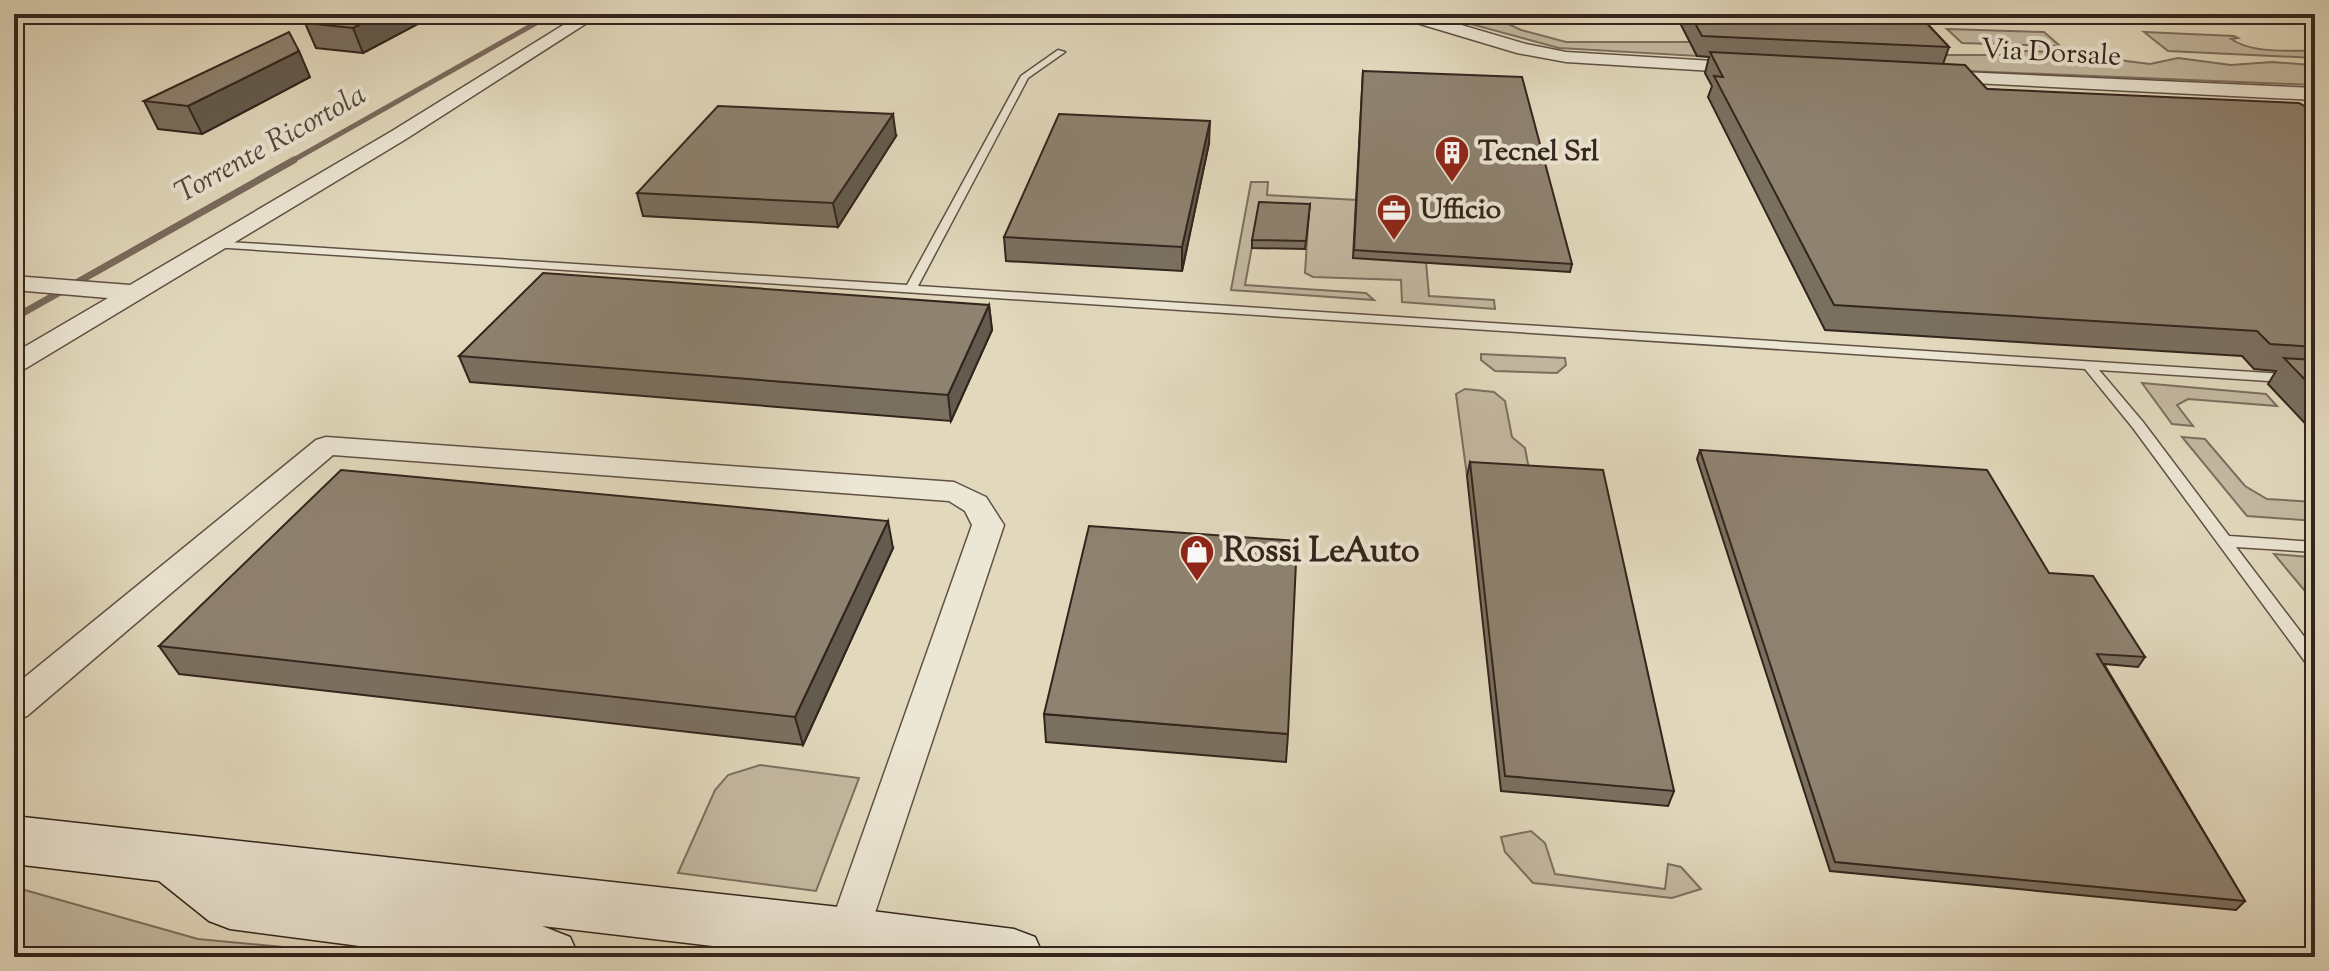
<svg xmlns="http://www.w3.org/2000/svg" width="2329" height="971" font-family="'Sorts Mill Goudy',serif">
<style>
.green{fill:#c4baa2;stroke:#7c6f60;stroke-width:2}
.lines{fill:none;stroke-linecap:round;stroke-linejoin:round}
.stream-far1{stroke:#796b5d;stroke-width:5}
.stream{stroke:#796b5d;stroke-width:7}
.service-casing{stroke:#605145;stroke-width:3}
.minor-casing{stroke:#605145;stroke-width:3}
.tertiary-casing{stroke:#605145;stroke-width:3}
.secondary-casing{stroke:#34241d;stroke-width:3}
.service{fill:#ece6d4;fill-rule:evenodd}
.minor{fill:#ece6d4;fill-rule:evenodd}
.tertiary{fill:#ece6d4;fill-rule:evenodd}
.secondary{fill:#ece6d4;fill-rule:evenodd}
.wall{fill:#7a7060;stroke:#34241d;stroke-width:2}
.shaded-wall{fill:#635b4e;stroke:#34241d;stroke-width:2}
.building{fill:#8e8270;stroke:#34241d;stroke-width:2}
.labels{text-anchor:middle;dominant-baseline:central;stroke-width:8;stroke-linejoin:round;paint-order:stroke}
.far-street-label{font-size:28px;fill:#34241d;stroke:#ece6d4}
.far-poi-label{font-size:28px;font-weight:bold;fill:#34241d;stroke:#ece6d4;text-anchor:start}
.far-water-label{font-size:30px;font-style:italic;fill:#56483d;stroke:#ece6d4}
.poi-label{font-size:34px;font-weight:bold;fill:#34241d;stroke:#ece6d4;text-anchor:start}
</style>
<rect width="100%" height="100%" fill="#e2d9bd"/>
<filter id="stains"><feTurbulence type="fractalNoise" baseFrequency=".0025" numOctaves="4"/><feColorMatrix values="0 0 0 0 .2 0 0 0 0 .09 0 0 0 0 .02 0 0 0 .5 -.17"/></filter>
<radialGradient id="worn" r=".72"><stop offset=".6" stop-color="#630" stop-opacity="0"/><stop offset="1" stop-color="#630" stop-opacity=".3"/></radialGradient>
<!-- green -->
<g class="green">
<polygon points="1434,14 1487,14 1521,30 1566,42 1690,42 1697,56 1559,48"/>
<polygon points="1947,29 2044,32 2060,46 1962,43"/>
<path d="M2144,32L2234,36L2238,38L2231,39C2253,54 2288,50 2315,51V58L2168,51Z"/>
<polygon points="2023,51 2055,52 2150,64 2178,58 2231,65 2272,62 2312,65 2315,66 2315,85 1943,70 1931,55 2000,55"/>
<polygon points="1251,182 1268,182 1267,195 1358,200 1426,262 1429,296 1494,300 1495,309 1402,302 1401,280 1313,277 1305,273 1309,210 1259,208 1245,285 1366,293 1374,300 1231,290"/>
<polygon points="1481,354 1565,358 1566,365 1557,373 1495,371 1481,360"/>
<polygon points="2142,383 2266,394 2277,406 2188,399 2177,405 2193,426 2172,424"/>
<polygon points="1465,389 1494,392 1505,401 1512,437 1525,448 1531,480 1467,476 1456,394"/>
<polygon points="2182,437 2205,439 2245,486 2267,499 2315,502 2315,521 2247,516"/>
<polygon points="2274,554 2309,557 2315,563 2315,603"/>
<polygon points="760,765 859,778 816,891 678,873 715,790 728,775"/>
<polygon points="1531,831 1545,843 1555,874 1665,889 1668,864 1681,867 1701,889 1672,898 1533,883 1505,852 1501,837"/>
<polygon points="14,887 198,939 392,957 14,957"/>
</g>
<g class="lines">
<!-- stream-far1 -->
<polyline class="stream-far1" points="290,162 552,14"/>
<!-- stream -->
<polyline class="stream" points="14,318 294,160"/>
<defs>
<polygon id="service" points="1058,50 1065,52 1028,78 918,286 2315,376 2315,384 2099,370 2143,422 2229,536 2315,542 2315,552 2236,547 2315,651 2315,669 2309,667 2133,428 2085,369 213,247 208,244 213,241 907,285 1021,76"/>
<g id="minor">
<polygon points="581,14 601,14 406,139 23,370 14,372 14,353 108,298 14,290 14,276 130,285 392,131"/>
<polygon points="1398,14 1424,14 1526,44 1566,52 1746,63 1755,68 1746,73 1566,62 1517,53 1400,18"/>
<polygon points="1938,71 2315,88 2315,100 1932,81 1929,77 1932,73"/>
<polygon points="326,437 954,482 986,497 1004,525 863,949 848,954 833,949 827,935 972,525 965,511 949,501 333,455 27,716 14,720 14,686 316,440"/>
</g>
<polygon id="tertiary" points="2286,14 2315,14 2315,21 2296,20"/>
<polygon id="secondary" points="14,816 848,908 1014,929 1035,937 1044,957 807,957 542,926 570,937 579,957 444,957 230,929 209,921 159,881 14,864"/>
</defs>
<!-- service casing -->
<use href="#service" class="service-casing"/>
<!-- minor casing -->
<use href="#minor" class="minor-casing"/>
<!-- tertiary casing -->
<use href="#tertiary" class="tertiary-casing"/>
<!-- secondary casing -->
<use href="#secondary" class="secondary-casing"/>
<!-- service -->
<use href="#service" class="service"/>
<!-- minor -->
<use href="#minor" class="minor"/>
<!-- tertiary -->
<use href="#tertiary" class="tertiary"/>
<!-- secondary -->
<use href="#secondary" class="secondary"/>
</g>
<!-- wall -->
<g class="wall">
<polygon points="325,14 433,14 433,16 363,53 316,48 305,23"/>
<polygon points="1679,14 1918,14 1949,47 1943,64 1987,89 2315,112 2315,434 2268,384 2276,371 2254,369 2242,356 1825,330 1708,97 1712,86 1705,73 1709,57 1697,56 1678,19"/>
<polygon points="1363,71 1572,264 1570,272 1353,258"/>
<polygon points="310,77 202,134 158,129 144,101"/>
<polygon points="896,136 838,227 643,216 637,193"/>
<polygon points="1209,143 1182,271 1006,261 1004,237"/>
<polygon points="1310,204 1305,249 1252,248 1252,240"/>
<polygon points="989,305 992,330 951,421 470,382 459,356"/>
<polygon points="1700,450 2049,573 2145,657 2138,667 2104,664 2245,901 2236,910 1830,871 1697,459"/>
<polygon points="1470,462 1674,791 1668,806 1501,791 1467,476"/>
<polygon points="893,548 803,745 179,674 159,646"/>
<polygon points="2315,549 2315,564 2309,557"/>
<polygon points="1044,714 1288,734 1286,762 1046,742"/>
</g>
<!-- shaded-wall -->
<g class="shaded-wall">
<polygon points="380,14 433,14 433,16 363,53 353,28"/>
<polygon points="299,51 310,77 202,134 188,106"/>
<polygon points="893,114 896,136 838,227 833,203"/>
<polygon points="1210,121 1209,143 1182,271 1182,247"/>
<polygon points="989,305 992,330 951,421 948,395"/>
<polygon points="888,521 893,548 803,745 795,717"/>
</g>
<!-- building -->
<g class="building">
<polygon points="325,14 380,14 353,28 305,23"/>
<polygon points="1690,14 1918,14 1949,47 1702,36"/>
<polygon points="289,32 299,51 188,106 144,101"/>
<polygon points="1710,52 1965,65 1987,89 2299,103 2315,112 2315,347 2270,344 2257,331 1834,305 1714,76 1723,77"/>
<polygon points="1363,71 1522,77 1572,264 1354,250"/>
<polygon points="718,106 893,114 833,203 637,193"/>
<polygon points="1059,114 1210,121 1182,247 1004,237"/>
<polygon points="1259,202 1310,204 1306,241 1252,240"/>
<polygon points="543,273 989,305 948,395 459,356"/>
<polygon points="2284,358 2315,360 2315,390"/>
<polygon points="1700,450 1987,470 2049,573 2093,576 2145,657 2097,654 2245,901 1835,862"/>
<polygon points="1470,462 1603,470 1674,791 1505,776"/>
<polygon points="341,470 888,521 795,717 159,646"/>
<polygon points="1089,526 1297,541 1288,734 1044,714"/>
</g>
<!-- icons -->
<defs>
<symbol id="building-pin" viewBox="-11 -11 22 30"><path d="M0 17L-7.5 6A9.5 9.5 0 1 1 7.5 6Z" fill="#8f2418" stroke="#ece6d4"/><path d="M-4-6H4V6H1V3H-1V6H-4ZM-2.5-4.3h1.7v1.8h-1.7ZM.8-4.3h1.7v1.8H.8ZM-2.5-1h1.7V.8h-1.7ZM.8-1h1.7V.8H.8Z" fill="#fff"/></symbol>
<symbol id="office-pin" viewBox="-11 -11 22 30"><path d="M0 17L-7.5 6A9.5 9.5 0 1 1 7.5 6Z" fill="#8f2418" stroke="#ece6d4"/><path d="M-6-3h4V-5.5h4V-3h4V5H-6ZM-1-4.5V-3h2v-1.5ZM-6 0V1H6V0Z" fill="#fff"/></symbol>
<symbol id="shop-pin" viewBox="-11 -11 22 30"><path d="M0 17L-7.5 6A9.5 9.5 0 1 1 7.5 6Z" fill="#8f2418" stroke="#ece6d4"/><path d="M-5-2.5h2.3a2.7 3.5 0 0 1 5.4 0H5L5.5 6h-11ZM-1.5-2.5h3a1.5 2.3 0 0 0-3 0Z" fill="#fff"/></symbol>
</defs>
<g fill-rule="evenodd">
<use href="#building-pin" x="1432" y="133" width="40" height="54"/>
<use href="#office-pin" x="1374" y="191" width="40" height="54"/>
<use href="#shop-pin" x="1177" y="532" width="40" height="54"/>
</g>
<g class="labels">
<!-- far-street labels -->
<g class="far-street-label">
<text transform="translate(2051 54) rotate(3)">Via Dorsale</text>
</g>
<!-- far-poi labels -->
<g class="far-poi-label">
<text x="1478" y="153">Tecnel Srl</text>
<text x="1420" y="211">Ufficio</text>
</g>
<!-- far-water labels -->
<g class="far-water-label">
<text transform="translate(271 145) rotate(-29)">Torrente Ricortola</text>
</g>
<!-- poi labels -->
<g class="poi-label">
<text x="1223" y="552">Rossi LeAuto</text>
</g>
</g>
<!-- margin -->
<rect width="2329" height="971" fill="none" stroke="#e2d9bd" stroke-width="48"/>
<rect x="16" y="16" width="2297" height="939" fill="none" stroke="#34241d" stroke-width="4"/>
<rect x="24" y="24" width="2281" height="923" fill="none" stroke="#34241d" stroke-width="2"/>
<rect width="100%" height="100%" filter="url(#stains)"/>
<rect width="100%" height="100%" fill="url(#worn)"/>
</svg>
